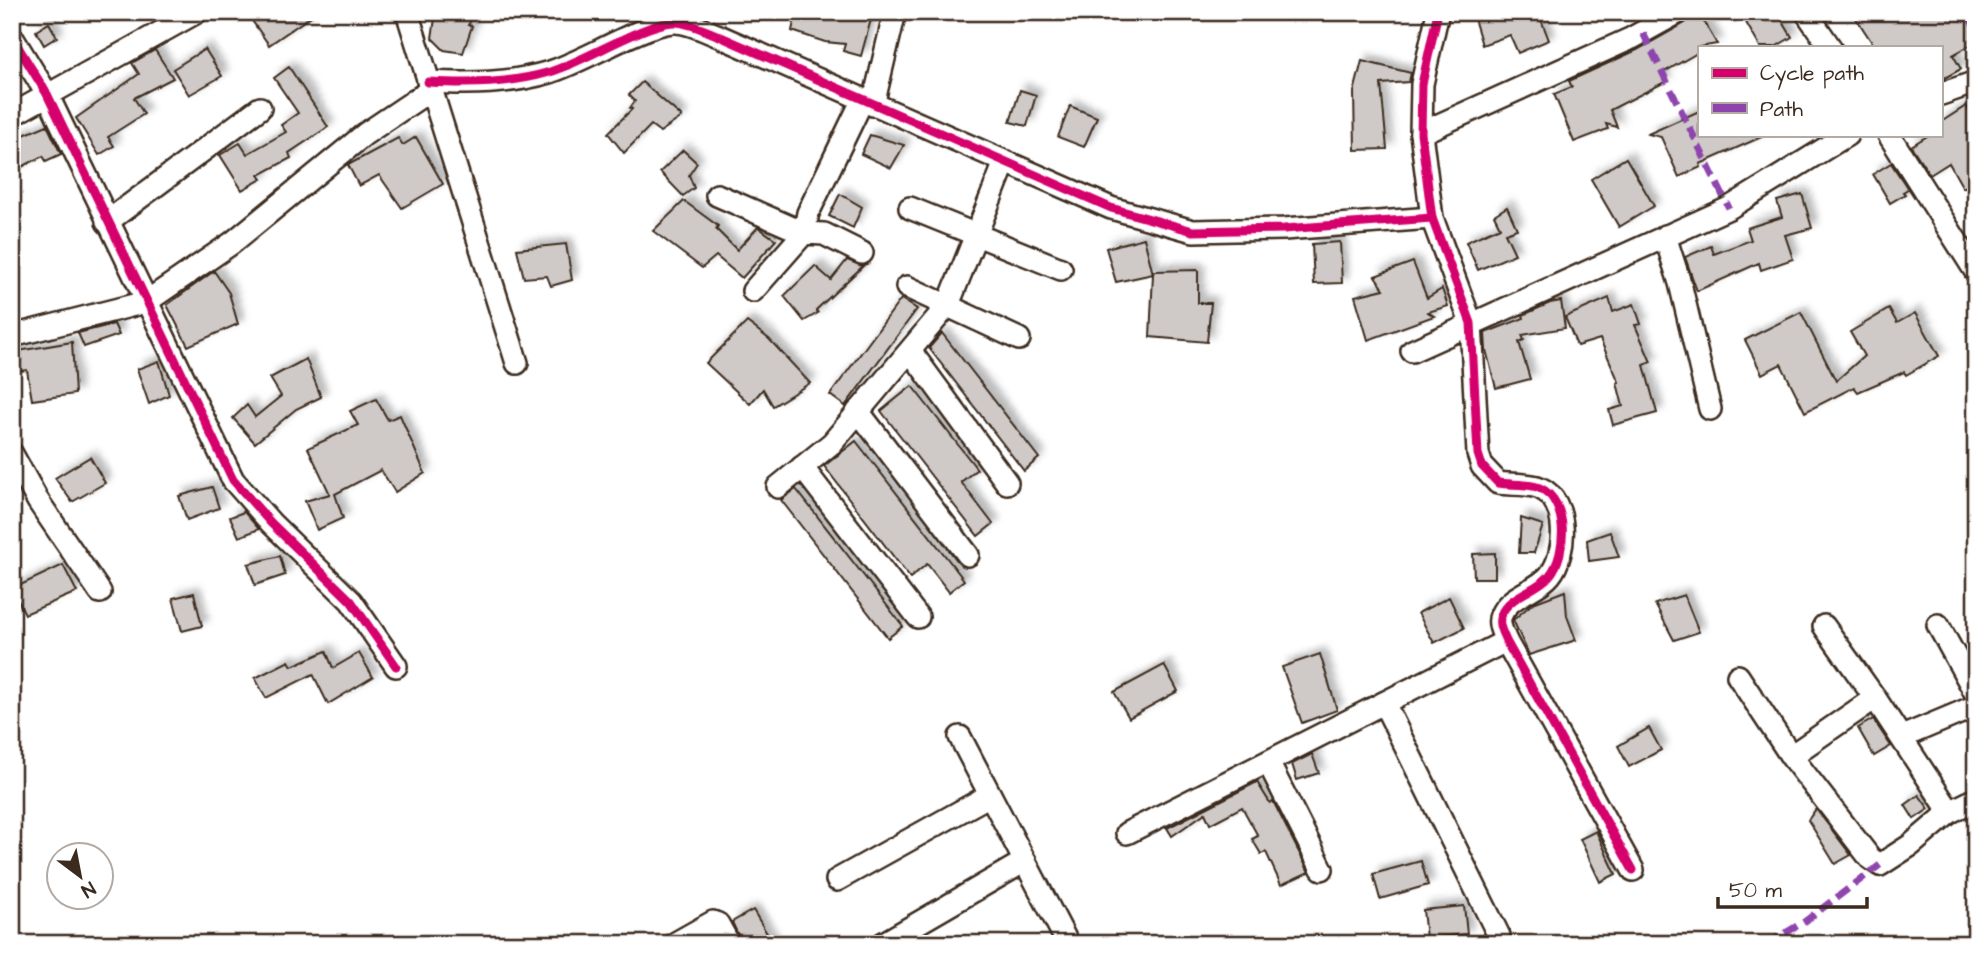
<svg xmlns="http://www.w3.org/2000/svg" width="1988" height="956" font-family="'Architects Daughter',sans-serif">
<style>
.building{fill:#cfcac7;stroke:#3b2a1e;stroke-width:2;filter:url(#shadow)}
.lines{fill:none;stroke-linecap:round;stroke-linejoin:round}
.minor-casing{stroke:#3b2a1e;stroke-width:26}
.minor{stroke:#fff;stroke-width:21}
.quiet{stroke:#8e44ad;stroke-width:7;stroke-dasharray:14 7;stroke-linecap:butt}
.cycleway-casing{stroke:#fff;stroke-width:13}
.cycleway{stroke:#d6006c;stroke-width:9}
</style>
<defs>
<filter id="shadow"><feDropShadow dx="6" dy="-6" stdDeviation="3.5" flood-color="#0004"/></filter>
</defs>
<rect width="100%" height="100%" fill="#fff"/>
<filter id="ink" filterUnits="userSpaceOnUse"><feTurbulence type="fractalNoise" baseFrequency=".0143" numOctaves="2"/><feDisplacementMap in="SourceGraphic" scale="14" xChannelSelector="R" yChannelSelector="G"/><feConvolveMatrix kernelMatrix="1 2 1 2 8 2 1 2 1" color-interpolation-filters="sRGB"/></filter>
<g filter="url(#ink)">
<!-- building -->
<g class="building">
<polygon points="246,12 317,12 269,45"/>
<polygon points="436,12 476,12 468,25 472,26 463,53 444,50 432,38"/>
<polygon points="796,12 873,12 861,56 843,51 845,44 825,42 792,31"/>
<polygon points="1472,12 1538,12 1549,40 1518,53 1510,35 1482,45"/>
<polygon points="1692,12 1698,12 1717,44 1699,47 1699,52 1661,74 1665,82 1610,110 1617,127 1606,124 1608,129 1574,142 1554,94 1572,87 1569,81 1637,50 1685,23"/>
<polygon points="1740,12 1777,12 1792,37 1775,47 1760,47"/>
<polygon points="1852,12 1976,12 1976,42 1953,55 1961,69 1941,80 1941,47 1875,47"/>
<polygon points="49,23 57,37 44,45 36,31"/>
<polygon points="205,49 222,76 189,95 173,69"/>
<polygon points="155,50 173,78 134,98 144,114 108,137 114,146 99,155 76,118 139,74 132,63"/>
<polygon points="1362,61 1411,73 1409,82 1381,84 1387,149 1355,150 1354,92"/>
<polygon points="289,67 328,127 289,153 291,158 259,175 262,179 242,190 220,155 240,143 247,154 286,132 281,125 298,113 274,78"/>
<polygon points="642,82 682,117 660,132 651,125 624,153 608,133 632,109 630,108 635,101 629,95"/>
<polygon points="1020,90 1036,95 1027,126 1010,122"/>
<polygon points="1070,106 1097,117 1084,147 1058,137"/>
<polygon points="1966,106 1976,122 1976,181 1963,188 1949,163 1930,175 1911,146 1929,135 1941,135 1941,122"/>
<polygon points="1699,111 1699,135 1766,135 1700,164 1701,167 1679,177 1661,137 1648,134"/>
<polygon points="47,125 61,154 46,161 43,156 12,172 12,140"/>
<polygon points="870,135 904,145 891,168 861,154"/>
<polygon points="416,137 443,184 402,208 379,175 359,186 348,165 398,138 403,145"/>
<polygon points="683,150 697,163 689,175 694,188 683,196 660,172"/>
<polygon points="1626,158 1654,206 1619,227 1591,179"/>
<polygon points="1891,163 1908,189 1903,192 1905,194 1890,203 1873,174"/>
<polygon points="840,194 862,207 853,228 829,216"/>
<polygon points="1802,194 1812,228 1785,235 1793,259 1761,270 1759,263 1697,291 1685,257 1711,246 1714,254 1751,240 1747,228 1782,217 1777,201"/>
<polygon points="684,201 718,226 716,229 737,250 758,227 776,240 742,278 716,256 702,268 653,231"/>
<polygon points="1507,207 1517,229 1505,233 1515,254 1478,270 1466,242 1500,227 1494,215"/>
<polygon points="1144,238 1153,274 1154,271 1198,270 1198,303 1211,303 1207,342 1150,337 1153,274 1116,282 1106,248"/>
<polygon points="1340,242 1342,283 1314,284 1312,244"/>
<polygon points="566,244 572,280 551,286 547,276 524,278 517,249"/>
<polygon points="847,260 863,266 816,310 818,313 804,321 784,296 815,266 831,280"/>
<polygon points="1413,262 1427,298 1442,289 1448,306 1428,312 1434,316 1368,340 1355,296 1384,289 1375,276"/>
<polygon points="214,271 229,293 238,324 188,346 167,305"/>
<polygon points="1609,298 1613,312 1634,304 1641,324 1635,325 1651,362 1644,365 1657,413 1613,425 1609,410 1623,406 1617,383 1619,382 1600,339 1577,346 1565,317"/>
<polygon points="901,299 917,309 845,406 830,395"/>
<polygon points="1561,301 1565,328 1522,335 1524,340 1519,342 1530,379 1496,388 1486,350 1485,333 1524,318 1523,315 1550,303"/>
<polygon points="1889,309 1897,323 1915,313 1939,356 1906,375 1904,372 1858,392 1854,387 1805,412 1781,364 1762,374 1745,340 1801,312 1836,381 1864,356 1850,332"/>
<polygon points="747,322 769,339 810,383 773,406 763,389 750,404 706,363"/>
<polygon points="114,324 119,335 84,347 78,333"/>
<polygon points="942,333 1039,458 1024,471 929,348"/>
<polygon points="72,342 75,394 32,400 27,370 12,372 12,352"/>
<polygon points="306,359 321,397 296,409 255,443 233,418 247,405 255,417 281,396 270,378"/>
<polygon points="159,361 169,395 149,404 137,369"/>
<polygon points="912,386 977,469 961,482 993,524 978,536 881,411"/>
<polygon points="376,399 388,420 400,415 425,473 395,492 381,470 335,494 343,518 317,530 305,501 330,494 308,448 358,425 350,411"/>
<polygon points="856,441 964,580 949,592 927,564 910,578 824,466"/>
<polygon points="90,457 105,483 72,502 55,478"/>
<polygon points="212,487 219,508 187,520 179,496"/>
<polygon points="796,489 903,626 888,638 781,500"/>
<polygon points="244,512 259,529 239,537 230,517"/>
<polygon points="1521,518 1543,525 1534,553 1519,553"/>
<polygon points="1610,532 1619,557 1589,561 1587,540"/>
<polygon points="1495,553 1495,578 1474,578 1473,554"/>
<polygon points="280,556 285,575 255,585 248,564"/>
<polygon points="63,565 77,592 25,614 12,589"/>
<polygon points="1565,591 1567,616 1576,640 1529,655 1513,620 1533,603"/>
<polygon points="194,593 202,626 182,631 173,598"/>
<polygon points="1684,595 1699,632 1674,640 1655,604"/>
<polygon points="1449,597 1464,628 1434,643 1418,613"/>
<polygon points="326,651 333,668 359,653 373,677 328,704 313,674 266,698 255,678 289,661 292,666"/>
<polygon points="1320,654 1337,710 1302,723 1282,667"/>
<polygon points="1164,665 1178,691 1129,718 1114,692"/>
<polygon points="1873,719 1891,746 1874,756 1858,728"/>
<polygon points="1649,728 1661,750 1629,767 1618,746"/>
<polygon points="1312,754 1319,773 1297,780 1292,764"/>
<polygon points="1257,782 1270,803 1273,801 1309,872 1281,885 1266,852 1261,854 1252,839 1258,836 1242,807 1210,824 1205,813 1172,836 1167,828"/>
<polygon points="1919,795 1929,809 1914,819 1905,805"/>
<polygon points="1816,809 1851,855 1835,864 1808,820"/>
<polygon points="1596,831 1616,874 1600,882 1580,839"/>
<polygon points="1421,861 1428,885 1380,899 1373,874"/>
<polygon points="1464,906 1467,934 1426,938 1423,910"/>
<polygon points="753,910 762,925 773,944 742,944 732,922"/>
</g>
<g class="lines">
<defs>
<g id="minor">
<polyline points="407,12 517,363"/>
<path d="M1438,12L1422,84L1421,133L1432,218L1471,323L1478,454L1482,466L1498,483C1510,485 1529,483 1540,488C1569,501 1567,554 1550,575C1537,591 1509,595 1501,615C1497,624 1503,633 1506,641L1633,870"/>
<polyline points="1806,12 1830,47"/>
<polyline points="12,37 47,94 233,480 271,523 351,601 396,666"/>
<path d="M428,82C471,84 509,84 550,72C585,61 643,24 673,22C687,21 706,31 719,36L1111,208L1193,231L1284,229L1432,218"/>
<polyline points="1941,94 1976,82"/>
<polyline points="873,105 895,12"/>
<polyline points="12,115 197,12"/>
<polyline points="1421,133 1632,38 1679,12"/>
<polyline points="1889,135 1976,272"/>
<polyline points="717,195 804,233 808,213 863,99"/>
<polyline points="910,208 1061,269"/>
<polyline points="107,222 260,108"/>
<polyline points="1665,236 1680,283 1710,409"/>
<polyline points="907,287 1019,339"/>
<polyline points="753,291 804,233 824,234 862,253"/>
<polyline points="12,336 146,302 232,243 365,134 429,91"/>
<polyline points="1412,351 1729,208 1847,135"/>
<polyline points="911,352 1007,483"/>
<polyline points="858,411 968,555"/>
<polyline points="12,454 38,501 100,592"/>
<polyline points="802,467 918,617"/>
<polyline points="778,487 832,443 948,305 1005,162"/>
<polyline points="1938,625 1976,694"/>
<polyline points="1824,626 1875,698"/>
<polyline points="1738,676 1791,756 1875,698 1950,812 1911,845 1880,865 1870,858 1791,756"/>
<polyline points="1384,703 1499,936"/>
<polyline points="960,737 1068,944"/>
<polyline points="1902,737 1976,706"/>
<polyline points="1269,764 1322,869"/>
<polyline points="1950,812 1976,799"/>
<polyline points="1127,833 1506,641"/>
<polyline points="837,880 990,795"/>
<polyline points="674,944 713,922 718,924 729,944"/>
<polyline points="882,944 1025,861"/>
</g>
</defs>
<!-- minor casing -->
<use href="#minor" class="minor-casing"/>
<!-- minor -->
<use href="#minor" class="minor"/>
<!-- quiet -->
<g class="quiet">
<polyline points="1966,12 1976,29"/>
<polyline points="1643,33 1729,208"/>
<polyline points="1767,944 1804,922 1880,865"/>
</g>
<defs>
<g id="cycleway">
<path d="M1438,12L1422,84L1421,133L1432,218L1471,323L1478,454L1482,466L1498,483C1510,485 1529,483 1540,488C1569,501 1567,554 1550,575C1537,591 1509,595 1501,615C1497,624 1503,633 1506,641L1633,870"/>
<polyline points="12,37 47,94 233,480 271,523 351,601 396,666"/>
<path d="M428,82C471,84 509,84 550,72C585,61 643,24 673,22C687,21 706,31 719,36L1111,208L1193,231L1284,229L1432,218"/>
</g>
</defs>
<!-- cycleway casing -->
<use href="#cycleway" class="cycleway-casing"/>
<!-- cycleway -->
<use href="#cycleway" class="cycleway"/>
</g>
</g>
<!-- margin -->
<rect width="1988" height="956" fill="none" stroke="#fff" stroke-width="42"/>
<rect x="21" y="21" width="1946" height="914" fill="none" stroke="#3b2a1e" stroke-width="2.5" filter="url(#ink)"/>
<!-- legend -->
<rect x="1698" y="46" width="245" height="91" fill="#ffffff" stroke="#b1aaa5" stroke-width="2"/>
<rect x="1712" y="68" width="35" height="10" fill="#d6006c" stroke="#b1aaa5" stroke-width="2"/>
<text x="1760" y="80" font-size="21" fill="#3b2a1e">Cycle path</text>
<rect x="1712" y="103" width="35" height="10" fill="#8e44ad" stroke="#b1aaa5" stroke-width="2"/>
<text x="1760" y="116" font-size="21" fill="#3b2a1e">Path</text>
<!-- north arrow -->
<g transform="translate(80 876) rotate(148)"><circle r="33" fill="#ffffff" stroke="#b1aaa5" stroke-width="2"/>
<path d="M0-5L12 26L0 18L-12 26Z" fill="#3b2a1e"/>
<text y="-10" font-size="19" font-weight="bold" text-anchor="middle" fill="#3b2a1e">N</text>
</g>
<!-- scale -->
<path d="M1718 897v10h149v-10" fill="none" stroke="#3b2a1e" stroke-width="3.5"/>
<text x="1729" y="897" font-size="21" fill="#3b2a1e" stroke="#ffffff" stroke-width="5" paint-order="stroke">50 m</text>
</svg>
